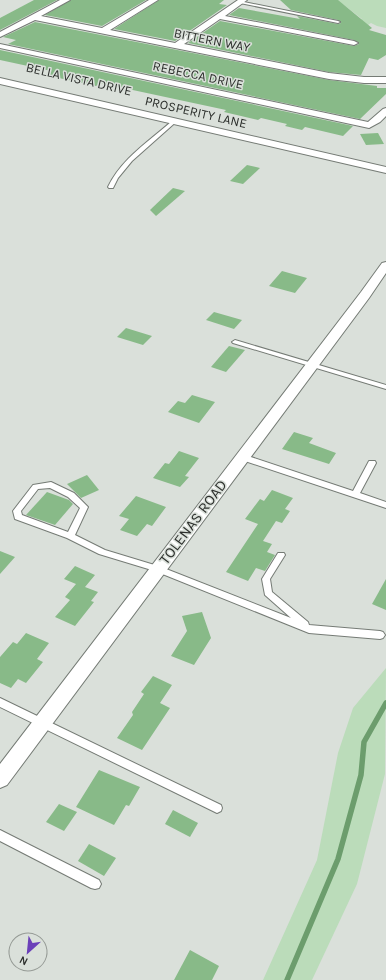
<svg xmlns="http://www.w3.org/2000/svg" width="386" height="980" font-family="Karla,sans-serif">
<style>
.green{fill:#bbdcba}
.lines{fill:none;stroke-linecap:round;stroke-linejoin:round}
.stream{stroke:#6c9d6d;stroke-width:5.5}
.building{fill:#88ba88}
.service-casing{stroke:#757b75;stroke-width:2}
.minor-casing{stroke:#757b75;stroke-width:2}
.service{fill:#fff;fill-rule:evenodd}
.minor{fill:#fff;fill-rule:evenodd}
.labels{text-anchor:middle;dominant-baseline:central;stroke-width:3;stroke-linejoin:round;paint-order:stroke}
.far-street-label{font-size:13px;fill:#2d302d;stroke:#dae0da}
.street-label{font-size:15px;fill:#2d302d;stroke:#dae0da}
</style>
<rect width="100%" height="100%" fill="#dae0da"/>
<!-- green -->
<g class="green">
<polygon points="332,0 386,0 386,28 377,26 371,23 368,25 357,25 362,19 344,5"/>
<polygon points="386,668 385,774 357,884 312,980 263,980 317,860 338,753 353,708"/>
</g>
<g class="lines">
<!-- stream -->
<polyline class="stream" points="287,980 338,859 361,775 364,742 386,703"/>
</g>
<!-- building -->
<g class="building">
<polygon points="34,0 57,0 0,30 0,18"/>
<polygon points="71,0 146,0 102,26 45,15"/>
<polygon points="159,0 224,0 219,4 227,5 175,41 114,29"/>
<polygon points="280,0 338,0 372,28 369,30 386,35 386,55 378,60 369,58 361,75 329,72 188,43 220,21 354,46 359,44 354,40 229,15 239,8 300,19 297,16 338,24 341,23 338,20 291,10"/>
<polygon points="35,22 329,80 377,86 377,88 386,88 386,94 360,119 8,44 16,40 3,37"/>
<polygon points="0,50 353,126 343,136 305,127 302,130 285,126 287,124 261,118 258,120 224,112 226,110 100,83 96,86 45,75 51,71 0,60"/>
<polygon points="378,133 384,144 366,145 360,134"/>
<polygon points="247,165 260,168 243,184 230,181"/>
<polygon points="173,188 185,191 156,216 150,210"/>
<polygon points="282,271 307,278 295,293 269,286"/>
<polygon points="214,312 242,320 234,329 206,320"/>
<polygon points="126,328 152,336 143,345 117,337"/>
<polygon points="229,346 245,350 226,372 211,367"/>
<polygon points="192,395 215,402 199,423 168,412 178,401 185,403"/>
<polygon points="294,432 313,438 309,443 336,453 329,464 282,449"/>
<polygon points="179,451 199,458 185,476 189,477 180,487 153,478 165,463 169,464"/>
<polygon points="87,475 99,490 81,498 67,484"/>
<polygon points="272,490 293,498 285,509 290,511 282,523 276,521 263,541 272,544 267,552 275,555 265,571 256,568 248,581 226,572 258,524 245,519 260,499 264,501"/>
<polygon points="47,492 69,500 73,504 55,525 26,515"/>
<polygon points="136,496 166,507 152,526 147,524 137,536 120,530 129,519 119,516"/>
<polygon points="0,551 15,557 0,574"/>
<polygon points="75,566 95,575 85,587 98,592 91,601 94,602 75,626 55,617 70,600 65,597 76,584 64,579"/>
<polygon points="386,579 386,610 372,604"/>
<polygon points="202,612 211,638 194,665 171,656 187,631 182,616"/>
<polygon points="26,633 49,643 37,659 43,662 26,683 18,679 11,688 0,683 0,657 13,642 17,644"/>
<polygon points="153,676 172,685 160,703 170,708 142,750 117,738 133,715 132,712 144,694 141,692"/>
<polygon points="99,770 140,787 129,806 126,805 114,825 76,807"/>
<polygon points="59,804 77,812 64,831 46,822"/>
<polygon points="173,810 198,823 190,837 165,824"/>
<polygon points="89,844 116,858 104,876 78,861"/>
<polygon points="190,950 219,966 212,980 174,980"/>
</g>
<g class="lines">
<defs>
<g id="service">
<polygon points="239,1 338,21 340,22 338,23 240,3"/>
<path d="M173,120L177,121L132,161L118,178L113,188H109L108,187C122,158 150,141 173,120Z"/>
<polygon points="235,340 386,385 386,389 233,343 232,342"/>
<polygon points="242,454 353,491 369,461 375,461 376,463 360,493 386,502 386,508 239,459 238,457"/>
<path d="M51,482L74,493L88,507L75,535L105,550L161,567L291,618L265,595L262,579L278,553H284L285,555L270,579L272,592L308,622L309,625L380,631L383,632L385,635L383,638L380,639L309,633L155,571L99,554L67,538L15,519L13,511L33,485ZM50,488L68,497L80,508L68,532L22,515L21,511L38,489Z"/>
<polygon points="0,698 221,805 222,808 221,811 217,813 213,811 0,707"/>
<polygon points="0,830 99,880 101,884 99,888 95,889 91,888 0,841"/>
</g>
<g id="minor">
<polygon points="60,0 70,0 41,16 102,28 149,0 158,0 110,30 175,43 238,0 247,0 225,16 354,41 358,43 354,45 220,19 184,44 329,73 364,77 386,77 386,83 364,83 329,79 35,20 0,37 0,32"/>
<polygon points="0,44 368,122 383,109 386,108 386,116 380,122 369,128 0,48"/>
<polygon points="0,78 386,167 386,173 0,84"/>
<polygon points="386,262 386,273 369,298 7,785 0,788 0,764 361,292 382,263"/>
</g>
</defs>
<!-- service casing -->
<use href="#service" class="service-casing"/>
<!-- minor casing -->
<use href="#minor" class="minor-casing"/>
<!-- service -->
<use href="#service" class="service"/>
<!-- minor -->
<use href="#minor" class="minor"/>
</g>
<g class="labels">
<!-- far-street labels -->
<g class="far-street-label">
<text transform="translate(212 40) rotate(11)">BITTERN WAY</text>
<text transform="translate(198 75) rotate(12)">REBECCA DRIVE</text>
<text transform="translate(79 79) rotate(13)">BELLA VISTA DRIVE</text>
<text transform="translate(196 112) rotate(13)">PROSPERITY LANE</text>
</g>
<!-- street labels -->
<g class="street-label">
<text transform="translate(193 522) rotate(-53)">TOLENAS ROAD</text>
</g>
</g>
<!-- north arrow -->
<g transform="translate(28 952) rotate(207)"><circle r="19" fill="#dae0da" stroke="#959a95"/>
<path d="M0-3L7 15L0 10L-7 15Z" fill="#6b40b9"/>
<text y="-6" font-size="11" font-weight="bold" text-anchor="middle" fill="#2d302d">N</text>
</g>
</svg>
